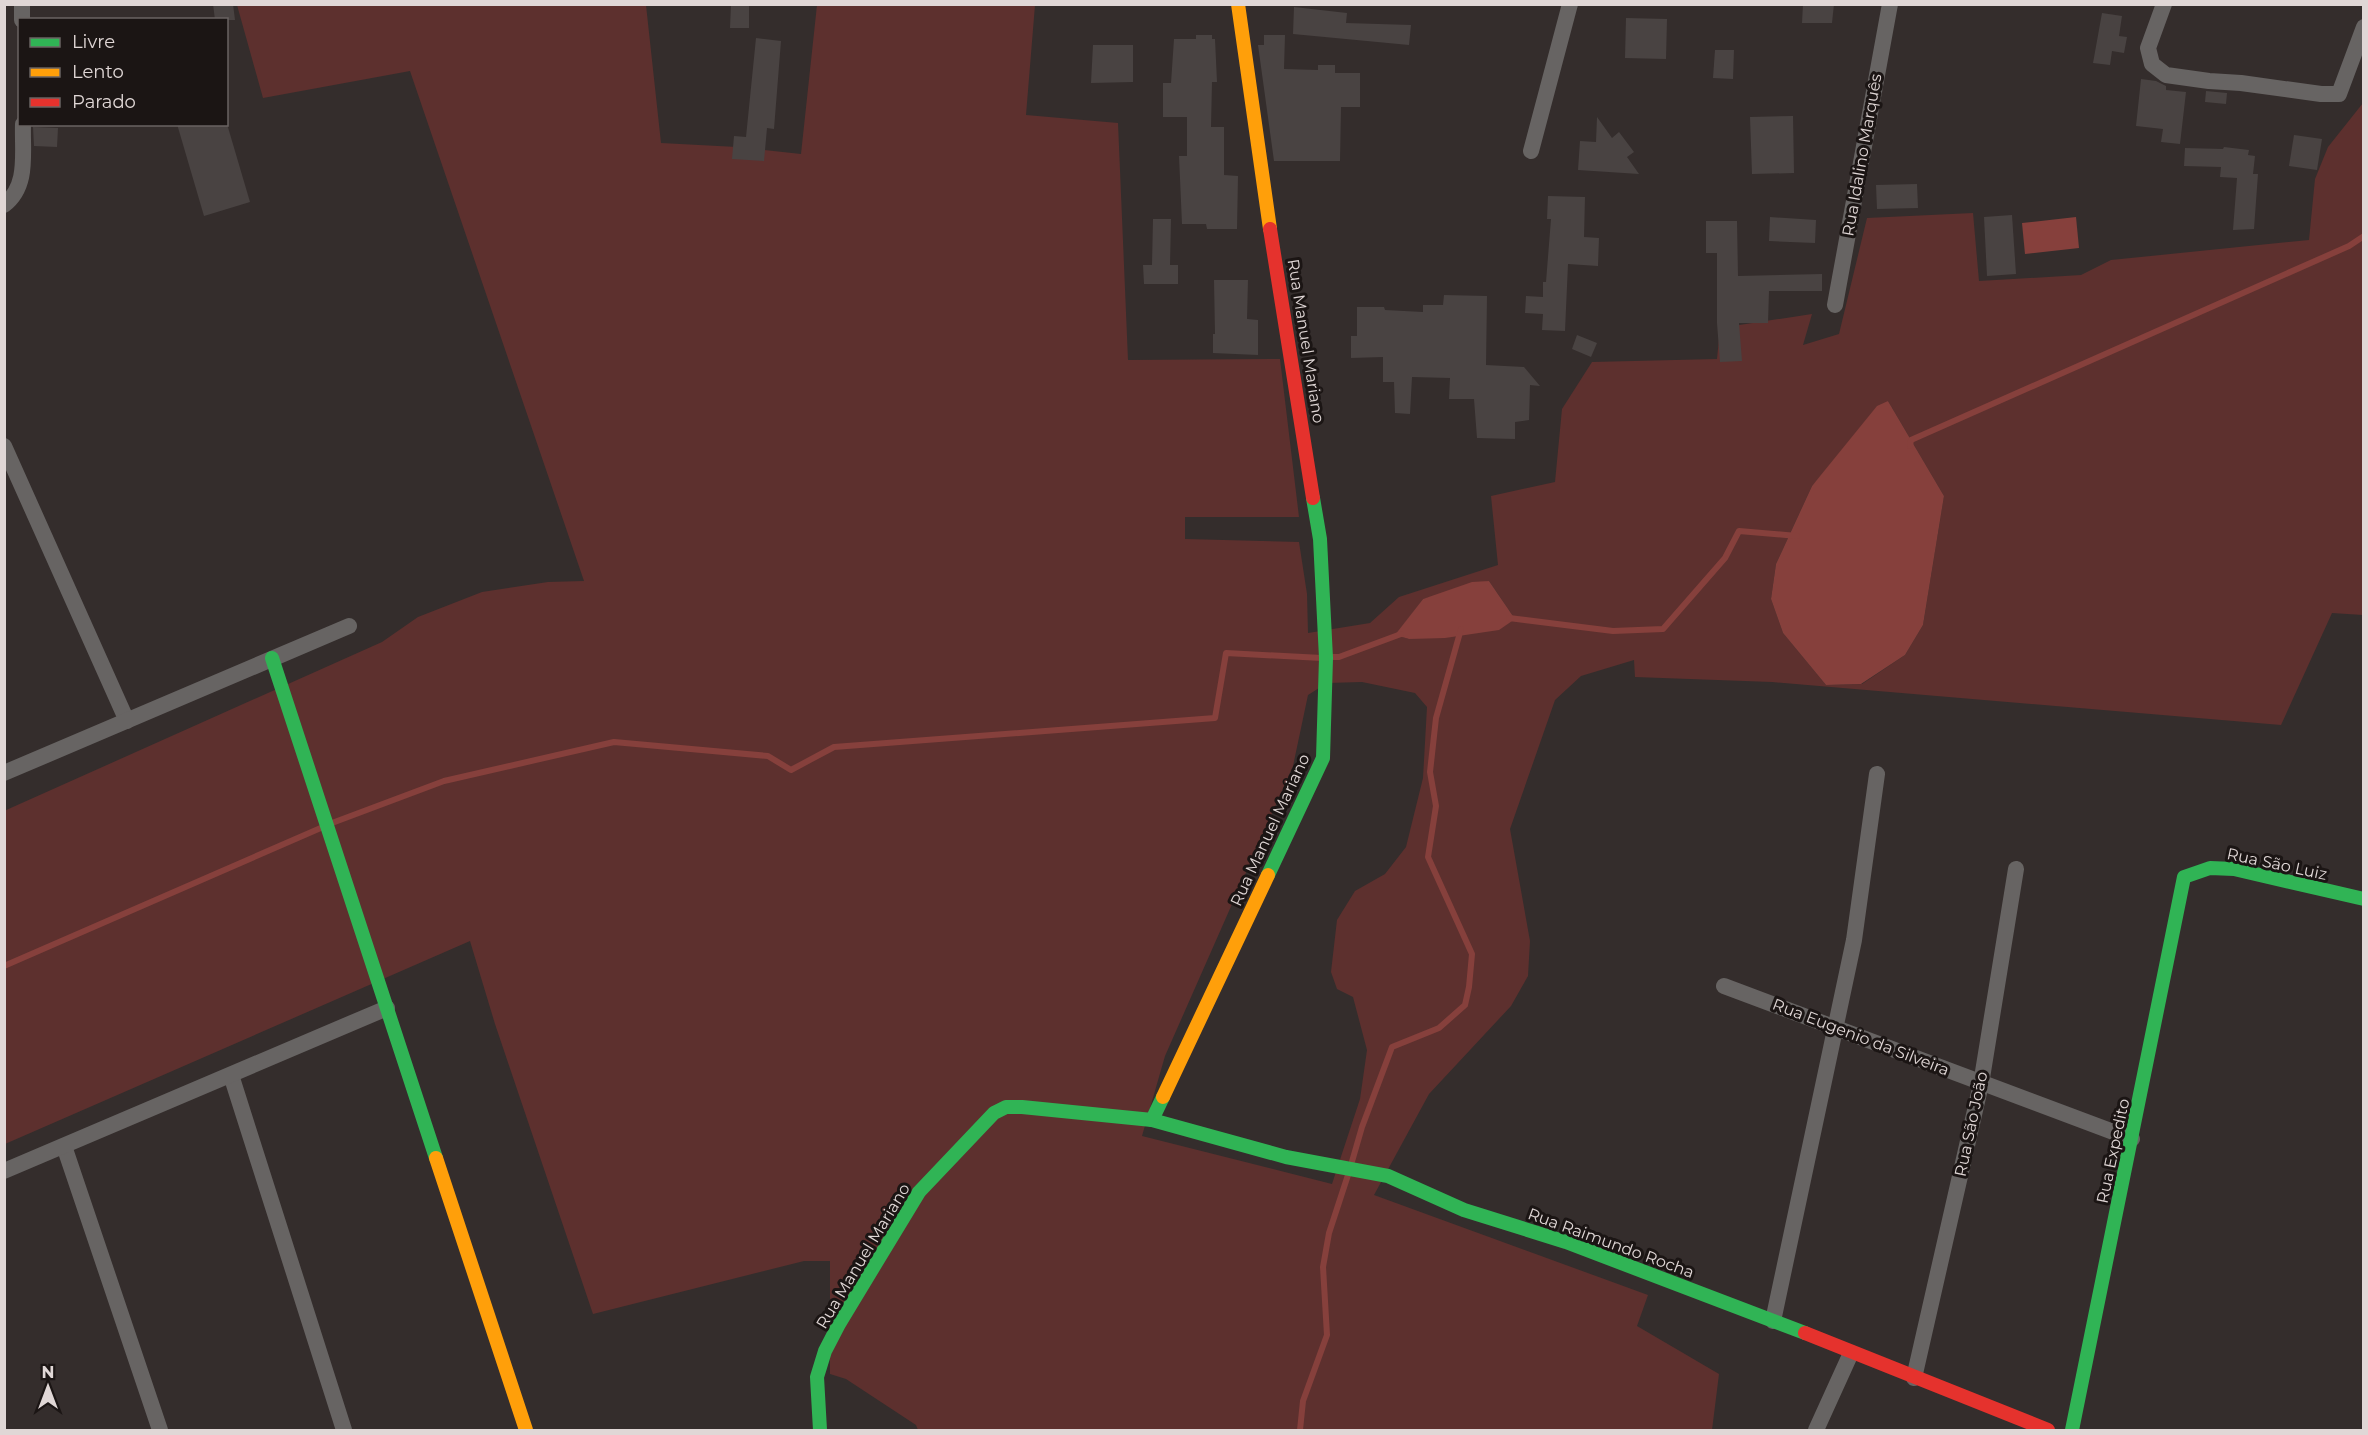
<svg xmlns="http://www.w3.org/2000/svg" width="2368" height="1435" font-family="Montserrat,sans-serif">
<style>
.green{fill:#5d302e;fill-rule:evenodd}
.water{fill:#86403c}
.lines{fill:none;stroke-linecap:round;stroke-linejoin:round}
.stream{stroke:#86403c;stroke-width:6}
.building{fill:#494342}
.street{stroke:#676463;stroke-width:16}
.fast{stroke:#30b455;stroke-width:14}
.slow{stroke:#ff9f0a;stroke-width:14}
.jam{stroke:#e5322d;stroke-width:14}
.labels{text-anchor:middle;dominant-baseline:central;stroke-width:6;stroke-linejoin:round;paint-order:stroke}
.street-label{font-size:16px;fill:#e0d7d6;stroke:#1b1514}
</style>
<rect width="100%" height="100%" fill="#342d2c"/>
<!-- green -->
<path class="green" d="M237,5H646L661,143L737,147L801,154L817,5H1035L1026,115L1118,123L1128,360L1280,359L1299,517H1185V539L1299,542L1307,594L1308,633L1370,623L1399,597L1498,565L1491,496L1555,482L1562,409L1592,362L1717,359L1720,328L1812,314L1803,345L1839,334L1867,218L1973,213L1979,281L2081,275L2111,260L2309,240L2315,179L2328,147L2363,103V615L2332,613L2281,725L1772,682L1635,677L1634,660L1581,676L1555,700L1510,829L1530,941L1528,976L1511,1006L1429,1094L1374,1195L1648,1295L1637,1326L1719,1374L1712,1430H918L916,1425L846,1379L830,1374V1261H804L593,1314L495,1024L470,941L5,1144L4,811L382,642L418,617L482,592L548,582L584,581L410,71L263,98ZM1888,401L1944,496L1923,625L1905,655L1862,684L1826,685L1783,633L1771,599L1776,564L1812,486ZM1489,581L1515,619L1409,639L1396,635L1423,599ZM1362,682L1415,693L1427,707L1423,778L1406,847L1385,874L1355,891L1337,920L1331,972L1337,989L1353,997L1367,1050L1360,1099L1332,1184L1142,1136L1165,1056L1293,766L1308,695L1327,683Z"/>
<!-- water -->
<g class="water">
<polygon points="2076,217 2079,248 2025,254 2022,223"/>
<polygon points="1888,401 1944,496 1923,625 1905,655 1861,684 1826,685 1783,633 1771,599 1776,564 1812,486 1877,406"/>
<polygon points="1489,581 1515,619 1499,630 1445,638 1409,639 1395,635 1423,599 1472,582"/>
</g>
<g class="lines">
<!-- stream -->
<g class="stream">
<polyline points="1910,446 1911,440 2349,246 2364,236"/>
<polyline points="1509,618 1613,631 1663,629 1725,558 1739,531 1797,536"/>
<polyline points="1332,657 1339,657 1401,634"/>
<polyline points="332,823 444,781 614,742 768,756 791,770 834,747 1215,718 1226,653 1322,658"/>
<polyline points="4,966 323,827"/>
<polyline points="1351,1165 1362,1127 1392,1047 1439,1028 1465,1005 1469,987 1472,954 1428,857 1436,806 1430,772 1436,718 1461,629"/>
<polyline points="1300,1430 1303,1401 1327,1335 1323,1267 1329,1233 1348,1175"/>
</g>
</g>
<!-- building -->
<g class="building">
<polygon points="213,4 233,4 235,20 215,20"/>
<polygon points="731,4 749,4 749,28 730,28"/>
<polygon points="1803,4 1834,4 1832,23 1802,23"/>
<polygon points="1294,7 1347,13 1346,23 1411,25 1409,45 1293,34"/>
<polygon points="2102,13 2122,16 2119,36 2127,37 2124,53 2112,51 2110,65 2093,63"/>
<polygon points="1626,18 1667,19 1666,59 1625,58"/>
<polygon points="1196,35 1212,35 1212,39 1215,39 1217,82 1212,82 1211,127 1224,127 1224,175 1238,176 1237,229 1207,229 1206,224 1182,224 1179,156 1187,156 1187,117 1163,117 1163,83 1171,83 1174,39 1196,39"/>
<polygon points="1264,35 1285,35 1284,69 1318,70 1318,65 1335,65 1335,73 1360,73 1360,107 1341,107 1340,161 1274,161 1258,45 1264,45"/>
<polygon points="756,38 781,41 774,129 767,128 764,161 732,159 734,136 746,137"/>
<polygon points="1093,45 1133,45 1133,82 1091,83"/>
<polygon points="1715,50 1734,50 1733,79 1713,78"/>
<polygon points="2141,79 2156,81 2166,86 2166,90 2186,92 2180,144 2161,142 2163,129 2136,126"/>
<polygon points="2206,91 2227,93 2226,104 2205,102"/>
<polygon points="1793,116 1794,173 1752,174 1750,117"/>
<polygon points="1597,117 1612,138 1619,132 1634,152 1627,157 1639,174 1578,170 1580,141 1596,142"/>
<polygon points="177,124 227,124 250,202 204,216"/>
<polygon points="33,127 58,128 57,147 34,146"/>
<polygon points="2294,135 2322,139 2317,170 2289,166"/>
<polygon points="2224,147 2249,150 2248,155 2255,156 2253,174 2258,174 2254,229 2233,230 2237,178 2220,177 2221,167 2184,166 2185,148 2223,149"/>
<polygon points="1917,184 1918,208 1877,209 1876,185"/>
<polygon points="1548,196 1585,197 1584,237 1599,238 1598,266 1568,264 1565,331 1542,330 1543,314 1525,313 1526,296 1543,297 1543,282 1546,282 1551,219 1547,219"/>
<polygon points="2012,215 2016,274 1987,276 1984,217"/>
<polygon points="1770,217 1816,220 1815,243 1769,241"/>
<polygon points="1153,219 1171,219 1170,265 1178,265 1178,284 1144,284 1143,265 1152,265"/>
<polygon points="1706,221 1737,221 1738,276 1822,274 1822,291 1769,291 1768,323 1739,323 1742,361 1720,362 1717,323 1717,253 1706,253"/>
<polygon points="1214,280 1248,280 1247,319 1258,320 1258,355 1213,353 1213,334 1215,334"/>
<polygon points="1444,295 1487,296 1486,365 1524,367 1540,386 1530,385 1529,420 1515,422 1515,439 1477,438 1474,399 1449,399 1450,378 1412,377 1410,414 1395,413 1394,382 1383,382 1383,357 1351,358 1351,336 1357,336 1357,307 1384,307 1385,310 1423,312 1423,305 1443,305"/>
<polygon points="1577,335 1597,343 1591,357 1572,349"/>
</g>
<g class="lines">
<!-- street -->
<g class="street">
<polyline points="22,4 22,20"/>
<polyline points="2164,4 2148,48 2152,64 2166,75 2209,81 2241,83 2321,94 2339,94 2364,27"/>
<polyline points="1531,151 1570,4"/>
<path d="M4,205C29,186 22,153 23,124"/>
<polyline points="1835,305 1890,4"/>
<polyline points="4,446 127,721"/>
<polyline points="4,773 349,626"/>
<polyline points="1724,986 2132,1139"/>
<polyline points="231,1075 344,1430"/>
<polyline points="64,1146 160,1430"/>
<polyline points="4,1171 387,1008"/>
<polyline points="1773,1321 1854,940 1877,774"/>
<polyline points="1914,1378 1981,1084 2016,869"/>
<polyline points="1816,1430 1851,1353"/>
</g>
<!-- fast -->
<g class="fast">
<polyline points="272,658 436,1158"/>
<polyline points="1268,875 1323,758 1326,658 1320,539 1313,498"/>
<polyline points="1152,1120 1286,1157 1388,1176 1464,1210 1566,1242 1805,1333"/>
<polyline points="820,1430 817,1377 825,1351 839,1324 919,1192 994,1113 1006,1107 1022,1107 1152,1120 1163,1097"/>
<polyline points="2072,1430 2184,877 2210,868 2234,869 2364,899"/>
</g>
<!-- slow -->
<g class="slow">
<polyline points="1238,4 1270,229"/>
<polyline points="1163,1097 1268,875"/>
<polyline points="436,1158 526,1430"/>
</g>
<!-- jam -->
<g class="jam">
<polyline points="1270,229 1313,498"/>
<polyline points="1805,1333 2048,1430"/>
</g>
</g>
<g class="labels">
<!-- street labels -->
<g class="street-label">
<text transform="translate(1862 155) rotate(-80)">Rua Idalino Marquês</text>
<text transform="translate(1306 341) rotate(81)">Rua Manuel Mariano</text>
<text transform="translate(1270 830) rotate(-65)">Rua Manuel Mariano</text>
<text transform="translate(2277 864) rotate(12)">Rua São Luiz</text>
<text transform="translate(1861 1037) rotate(21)">Rua Eugenio da Silveira</text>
<text transform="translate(1971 1124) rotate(-78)">Rua São João</text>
<text transform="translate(2113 1151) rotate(-78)">Rua Expedito</text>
<text transform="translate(1611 1243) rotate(20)">Rua Raimundo Rocha</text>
<text transform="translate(863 1256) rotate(-59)">Rua Manuel Mariano</text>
</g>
</g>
<!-- border -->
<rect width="2368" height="1435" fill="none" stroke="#e0d7d6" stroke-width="12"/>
<!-- legend -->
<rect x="18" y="18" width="210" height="108" fill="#1b1514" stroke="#6a6362" stroke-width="1.5"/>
<rect x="30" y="38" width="30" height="9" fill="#30b455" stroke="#6a6362" stroke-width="1.5"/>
<text x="72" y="48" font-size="18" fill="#e0d7d6">Livre</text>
<rect x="30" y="68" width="30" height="9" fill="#ff9f0a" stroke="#6a6362" stroke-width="1.5"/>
<text x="72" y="78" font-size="18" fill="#e0d7d6">Lento</text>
<rect x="30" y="98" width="30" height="9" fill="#e5322d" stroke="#6a6362" stroke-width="1.5"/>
<text x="72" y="108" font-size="18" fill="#e0d7d6">Parado</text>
<!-- north arrow -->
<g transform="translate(48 1387)" stroke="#1b1514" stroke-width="4.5" paint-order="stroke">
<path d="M0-4.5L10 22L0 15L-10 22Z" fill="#e0d7d6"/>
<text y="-9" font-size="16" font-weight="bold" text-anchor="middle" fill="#e0d7d6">N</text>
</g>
</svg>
